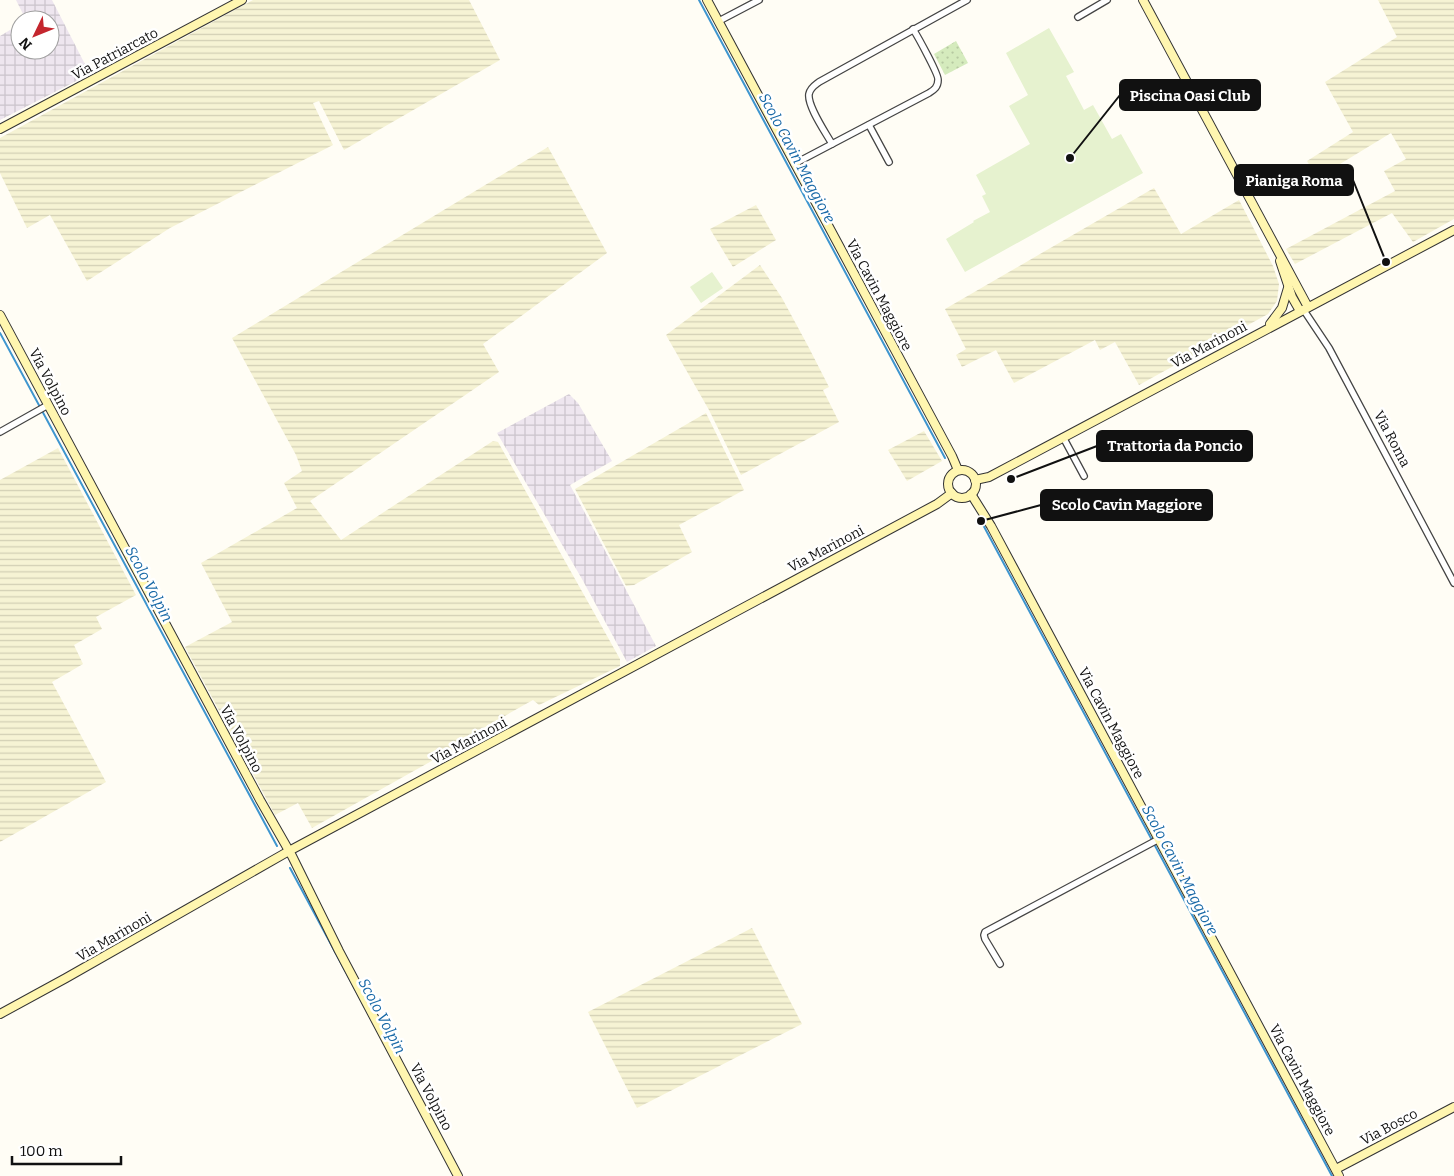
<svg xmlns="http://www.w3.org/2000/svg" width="1454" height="1176" font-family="Bitter,serif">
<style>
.industrial{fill:url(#industrial-grid)}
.farmland{fill:url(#farmland-rules)}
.park{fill:url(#park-dots)}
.pitch{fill:#e6f2cf}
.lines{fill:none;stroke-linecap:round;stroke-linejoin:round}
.stream{stroke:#3f96cf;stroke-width:2}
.street-casing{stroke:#444;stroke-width:8}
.secondary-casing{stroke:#333;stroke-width:10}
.street{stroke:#fff;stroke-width:5.5}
.secondary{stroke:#fff6b0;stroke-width:8}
.labels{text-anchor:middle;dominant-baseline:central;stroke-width:5;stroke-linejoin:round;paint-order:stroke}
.street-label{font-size:14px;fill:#111;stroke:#fff}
.water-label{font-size:15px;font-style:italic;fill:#1768a6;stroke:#fff}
.leader{fill:none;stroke:#111;stroke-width:2}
.callout-dot{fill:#111;stroke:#fff;stroke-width:2}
.callout{fill:#111;stroke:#111;stroke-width:2}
.callout-label{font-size:15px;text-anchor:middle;font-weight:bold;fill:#fff}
</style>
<defs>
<pattern id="industrial-grid" width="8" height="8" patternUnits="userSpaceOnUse" patternTransform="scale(1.25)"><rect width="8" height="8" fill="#eee6ef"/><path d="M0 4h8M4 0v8" fill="none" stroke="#cbc4cc"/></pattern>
<pattern id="farmland-rules" width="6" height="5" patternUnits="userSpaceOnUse" patternTransform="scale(1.25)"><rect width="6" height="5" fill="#f6f3d4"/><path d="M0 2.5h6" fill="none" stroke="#d2cfb5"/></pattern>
<pattern id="park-dots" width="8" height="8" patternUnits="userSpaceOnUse" patternTransform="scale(1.25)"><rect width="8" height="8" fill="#d5ebbd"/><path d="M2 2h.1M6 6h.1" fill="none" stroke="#b6c8a1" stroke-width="1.8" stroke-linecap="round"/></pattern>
</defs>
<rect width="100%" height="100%" fill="#fffdf5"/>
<!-- industrial -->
<g class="industrial">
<polygon points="16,0 52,0 90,74 0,120 0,36 20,24 20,50 50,50 50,20 26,20"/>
<polygon points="569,394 578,403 612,461 570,485 656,646 627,662 582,579 497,433"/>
</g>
<!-- farmland -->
<g class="farmland">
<polygon points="253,0 469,0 500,60 344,150 319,101 313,103 333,145 170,228 87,281 50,215 27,228 0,173 0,138"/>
<polygon points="1378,0 1454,0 1454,219 1413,242 1392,213 1295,264 1286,249 1395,191 1384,171 1406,159 1391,133 1317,178 1307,161 1353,132 1325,82 1397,37"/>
<polygon points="548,147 607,253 483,344 499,372 310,501 341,540 493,441 498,442 620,659 620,666 539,705 533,700 455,744 453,749 312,828 298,803 275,815 185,647 232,622 201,563 297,508 284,483 302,471 296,455 232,338"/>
<polygon points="1154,188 1181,234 1239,200 1273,266 1279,284 1277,301 1268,314 1139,385 1115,342 1100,350 1095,340 1014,383 996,350 962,367 956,355 966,349 945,309"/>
<polygon points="756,205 776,240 733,267 710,229"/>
<polygon points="760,265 782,298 808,346 829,387 823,390 839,422 741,475 709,410 666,335"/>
<polygon points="706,413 744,490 679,525 692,552 634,585 626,586 575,489"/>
<polygon points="924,431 942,461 907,481 888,450"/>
<polygon points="58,448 136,595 96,617 102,629 74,645 83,664 52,682 106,782 0,842 0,480"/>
<polygon points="752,928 802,1024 637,1108 588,1012"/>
</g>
<!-- park -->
<polygon class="park" points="956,41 968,63 945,75 934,54"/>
<!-- pitch -->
<g class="pitch">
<polygon points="1049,28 1074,72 1066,76 1084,110 1093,105 1112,139 1121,134 1143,173 965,272 946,239 974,222 973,221 990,212 982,196 986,194 976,175 1030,144 1009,106 1028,95 1006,53"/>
<polygon points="712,272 723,288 701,303 690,287"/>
</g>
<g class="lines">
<!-- stream -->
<g class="stream">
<polyline points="699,0 945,458"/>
<polyline points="0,333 277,846"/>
<polyline points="981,521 1332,1176"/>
<polyline points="290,868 376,1028"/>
</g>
<defs>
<g id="street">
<polyline points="1078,17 1107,0"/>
<polyline points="719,21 759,0"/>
<polyline points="869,125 889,162"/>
<path d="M832,144C826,133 807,106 809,94C810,88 815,85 819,82L967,0"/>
<path d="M794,164L929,93C934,90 938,87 938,80C939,75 918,37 913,29"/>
<polyline points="1303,309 1329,348 1454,583"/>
<polyline points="0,432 48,405"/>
<polyline points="1063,437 1084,476"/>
<polyline points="1000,964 985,939 984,935 985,932 1159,839"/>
</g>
<g id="secondary">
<polyline points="707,0 952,456 958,470"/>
<polyline points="1143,0 1308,307"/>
<polyline points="0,129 242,0"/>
<polyline points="1280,261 1292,297 1300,311"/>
<polyline points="0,315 260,800 292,856 339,951 458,1176"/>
<polyline points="1270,324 1282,308 1288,288"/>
<circle cx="962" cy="484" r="14"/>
<polyline points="975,480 989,477 1454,230"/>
<polyline points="971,494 991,526 1339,1176"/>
<polyline points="0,1014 66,978 289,851 937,504 952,493"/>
<polyline points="1336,1169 1454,1107"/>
</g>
</defs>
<!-- street casing -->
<use href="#street" class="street-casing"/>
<!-- secondary casing -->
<use href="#secondary" class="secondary-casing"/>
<!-- street -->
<use href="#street" class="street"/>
<!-- secondary -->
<use href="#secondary" class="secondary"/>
</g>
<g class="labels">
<!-- street labels -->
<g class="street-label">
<text transform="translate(115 54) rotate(-28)">Via Patriarcato</text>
<text transform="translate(879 295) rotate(62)">Via Cavin Maggiore</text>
<text transform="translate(1209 345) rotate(-28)">Via Marinoni</text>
<text transform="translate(50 382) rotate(62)">Via Volpino</text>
<text transform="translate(1392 439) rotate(62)">Via Roma</text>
<text transform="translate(826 549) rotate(-28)">Via Marinoni</text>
<text transform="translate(1111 723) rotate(62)">Via Cavin Maggiore</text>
<text transform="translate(241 739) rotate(62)">Via Volpino</text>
<text transform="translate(469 741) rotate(-28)">Via Marinoni</text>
<text transform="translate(114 937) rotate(-30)">Via Marinoni</text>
<text transform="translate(1302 1080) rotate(62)">Via Cavin Maggiore</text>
<text transform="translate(431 1097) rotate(62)">Via Volpino</text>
<text transform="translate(1389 1127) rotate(-28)">Via Bosco</text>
</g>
<!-- water labels -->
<g class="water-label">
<text transform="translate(797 158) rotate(62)">Scolo Cavin Maggiore</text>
<text transform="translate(149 584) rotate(62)">Scolo Volpin</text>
<text transform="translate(1180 870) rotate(62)">Scolo Cavin Maggiore</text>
<text transform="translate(382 1016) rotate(62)">Scolo Volpin</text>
</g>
</g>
<!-- callouts -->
<path class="leader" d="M1070 158L1120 95M1386 262L1353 180M1011 479L1097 446M981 521L1041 505"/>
<g class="callout-dot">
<circle cx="1070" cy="158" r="5"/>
<circle cx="1386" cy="262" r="5"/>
<circle cx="1011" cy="479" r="5"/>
<circle cx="981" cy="521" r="5"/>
</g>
<g class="callout">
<rect x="1120" y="80" width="140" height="30" rx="5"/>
<rect x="1235" y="165" width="118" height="30" rx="5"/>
<rect x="1097" y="431" width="155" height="30" rx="5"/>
<rect x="1041" y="490" width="171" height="30" rx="5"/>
</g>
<g class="callout-label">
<text x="1190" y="101">Piscina Oasi Club</text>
<text x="1294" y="186">Pianiga Roma</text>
<text x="1175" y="451">Trattoria da Poncio</text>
<text x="1127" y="510">Scolo Cavin Maggiore</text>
</g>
<!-- north arrow -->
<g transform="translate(35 35) rotate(227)"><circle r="24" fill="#ffffff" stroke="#a0a0a0"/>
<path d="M0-4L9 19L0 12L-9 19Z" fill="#c4262e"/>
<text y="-8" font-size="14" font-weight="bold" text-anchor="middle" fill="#111111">N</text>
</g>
<!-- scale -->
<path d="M12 1156v8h109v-8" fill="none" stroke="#111111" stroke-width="2.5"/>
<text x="20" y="1156" font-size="15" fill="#111111" stroke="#ffffff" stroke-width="4" paint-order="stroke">100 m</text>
</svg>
